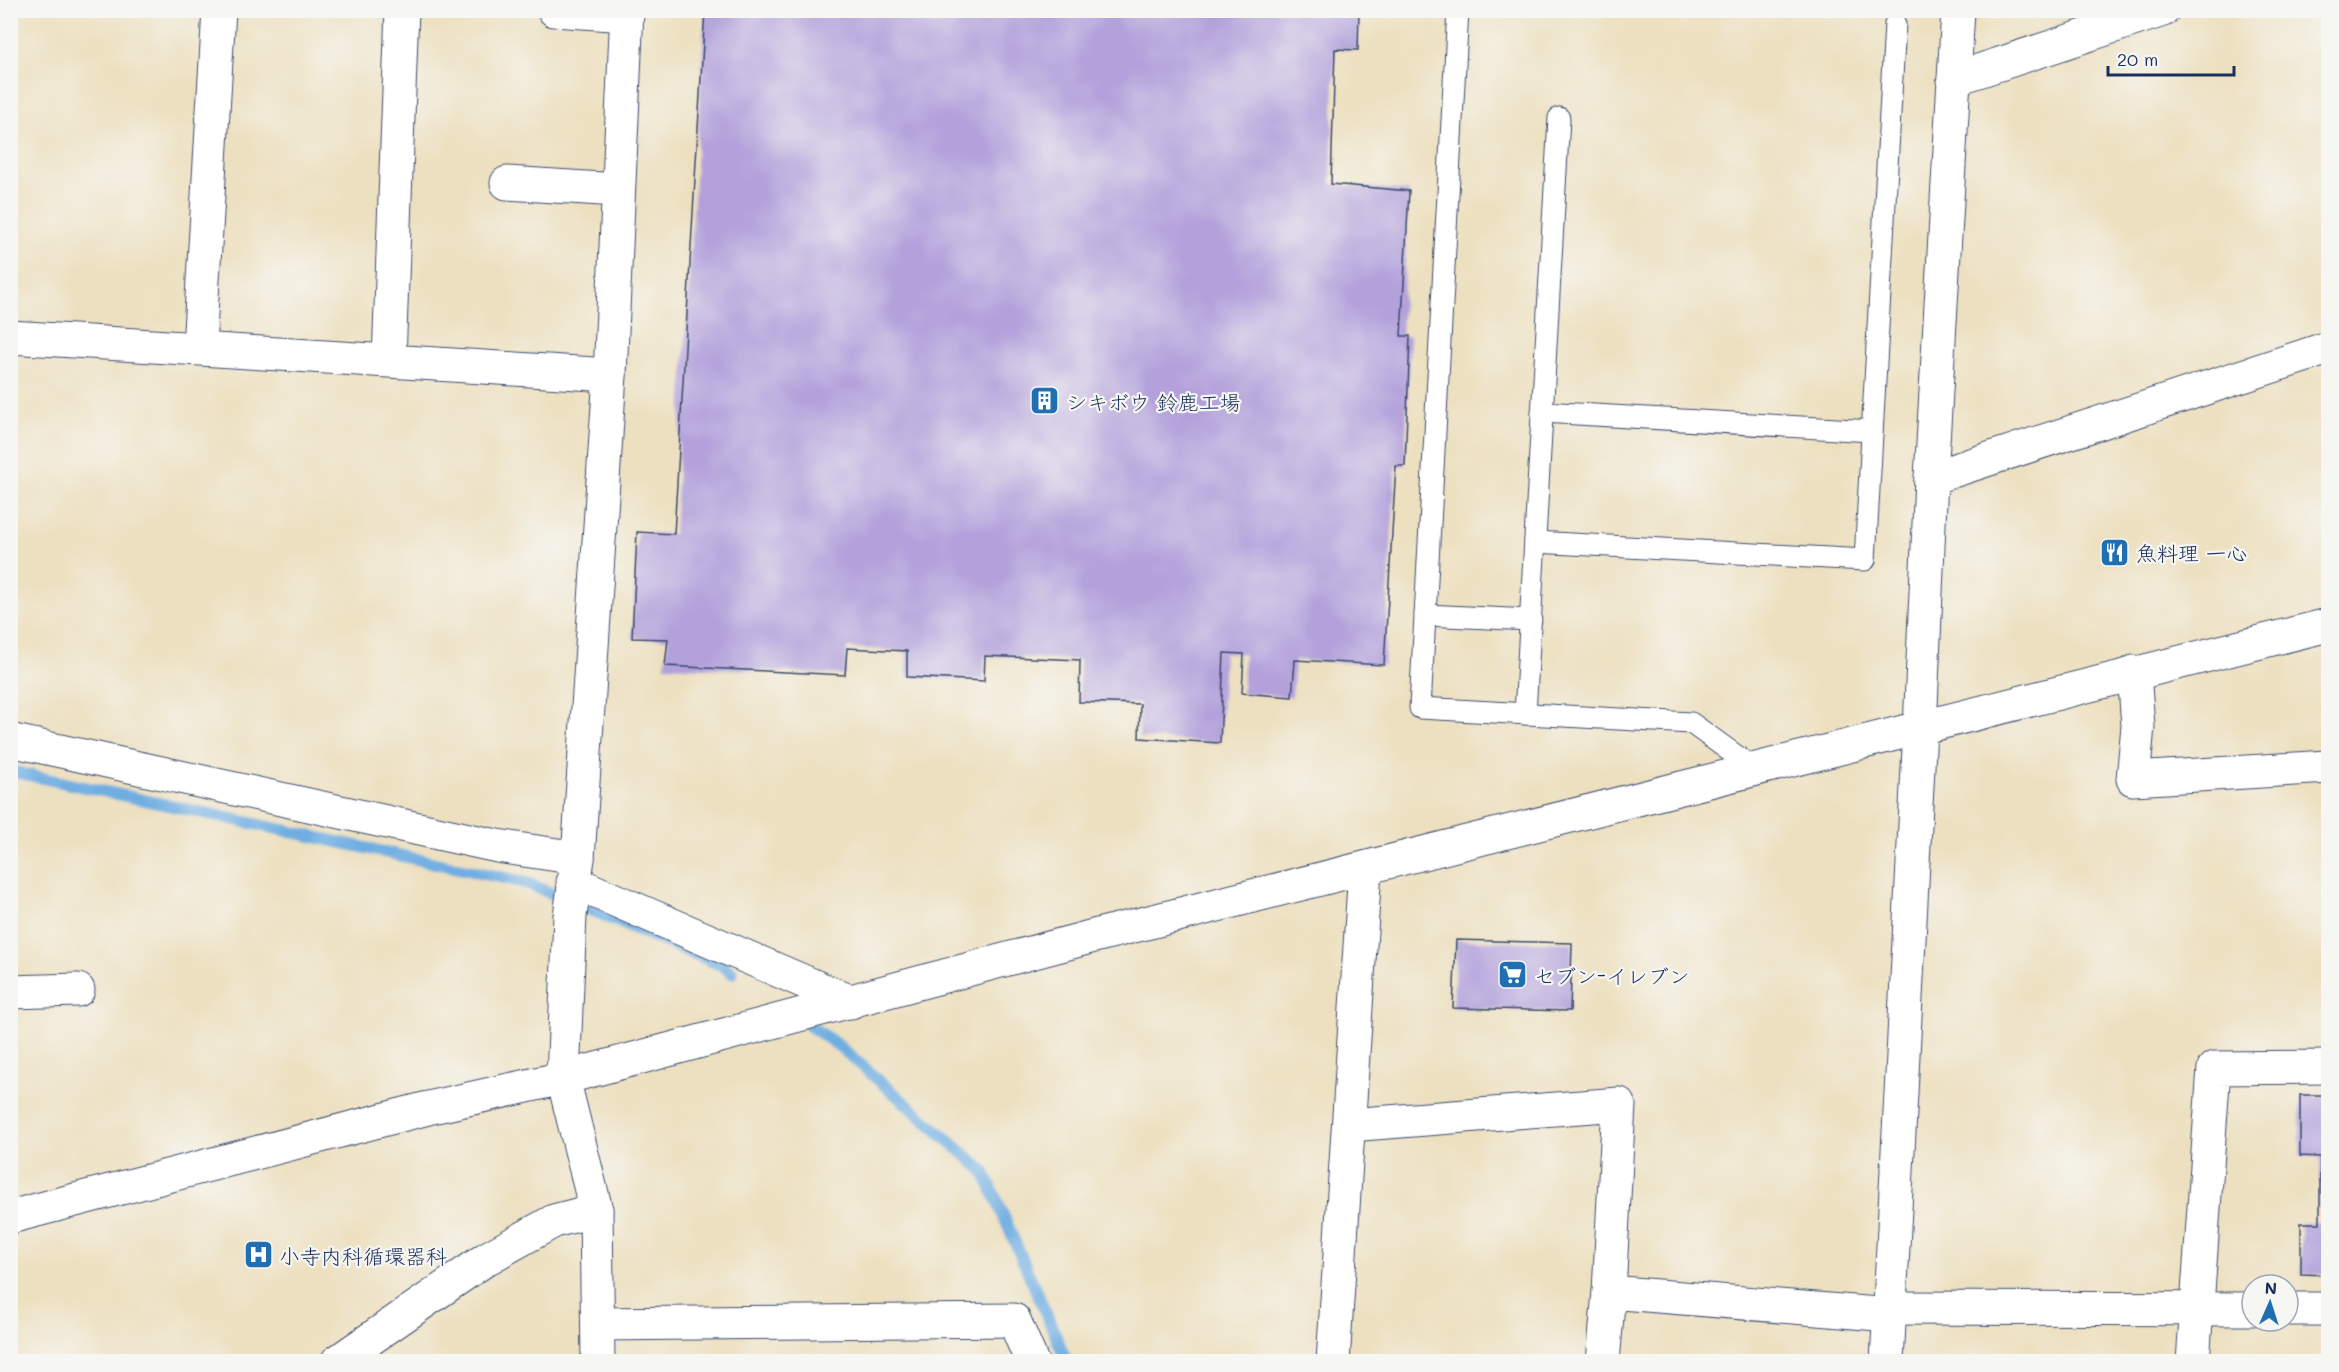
<svg xmlns="http://www.w3.org/2000/svg" width="2339" height="1372" font-family="Mali,'Klee One',sans-serif">
<style>
.lines{fill:none;stroke-linecap:round;stroke-linejoin:round}
.stream{stroke:#6faee2;stroke-width:12}
.building{fill:#b2a1db}
.service-casing{stroke:#3a4a6d;stroke-width:23}
.minor-casing{stroke:#3a4a6d;stroke-width:35}
.tertiary-casing{stroke:#3a4a6d;stroke-width:35}
.service{stroke:#fff;stroke-width:21}
.minor{stroke:#fff;stroke-width:33}
.tertiary{stroke:#fff;stroke-width:33}
.labels{text-anchor:middle;dominant-baseline:central;stroke-width:4.5;stroke-linejoin:round;paint-order:stroke}
.poi-label{font-size:21px;fill:#1b2f5e;stroke:#f6f6f2;text-anchor:start}
</style>
<rect width="100%" height="100%" fill="#f6f6f2"/>
<filter id="ink" filterUnits="userSpaceOnUse"><feTurbulence type="fractalNoise" baseFrequency=".0167" numOctaves="2"/><feDisplacementMap in="SourceGraphic" scale="12" xChannelSelector="R" yChannelSelector="G"/><feConvolveMatrix kernelMatrix="1 2 1 2 8 2 1 2 1" color-interpolation-filters="sRGB"/></filter>
<filter id="wash" filterUnits="userSpaceOnUse"><feTurbulence type="fractalNoise" baseFrequency=".008" numOctaves="4" result="noise"/><feDisplacementMap in="SourceGraphic" scale="24" xChannelSelector="R" yChannelSelector="G"/><feGaussianBlur stdDeviation="1.35" result="paint"/><feColorMatrix in="noise" values="0 0 0 0 0 0 0 0 0 0 0 0 0 0 0 0 0 1.4 0 .05"/><feComposite in="paint" operator="in"/></filter>
<g filter="url(#wash)">
<rect width="100%" height="100%" fill="#ede0c0"/>
<g class="lines">
<!-- stream -->
<g class="stream">
<polyline points="10,771 527,883 723,966 732,973"/>
<polyline points="807,1024 839,1046 984,1171 1067,1362"/>
</g>
</g>
<g id="blocks">
<!-- building -->
<g class="building">
<polygon points="705,10 1359,10 1358,50 1335,49 1331,184 1409,191 1401,336 1410,336 1405,466 1396,466 1384,665 1295,660 1292,697 1242,693 1244,654 1224,653 1220,743 1139,738 1140,704 1079,702 1080,660 985,656 984,681 907,677 907,651 847,648 845,675 665,666 668,639 632,638 637,532 674,534"/>
<polygon points="1456,940 1572,943 1570,1011 1453,1008"/>
<polygon points="2300,1095 2328,1095 2328,1275 2301,1274 2301,1223 2320,1223 2320,1157 2300,1156"/>
</g>
</g>
</g>
<g filter="url(#ink)">
<use href="#blocks" fill-opacity="0" stroke="#3a4a6d" stroke-width="1.5"/>
<g class="lines">
<defs>
<g id="service">
<polyline points="1458,10 1420,708 1691,723 1756,770"/>
<polyline points="1542,412 1872,431"/>
<polyline points="1535,542 1865,560 1895,24"/>
<polyline points="1425,615 1531,620"/>
<polyline points="1525,714 1559,118"/>
</g>
<g id="minor">
<polyline points="554,10 627,15"/>
<polyline points="1954,79 2163,10"/>
<polyline points="507,183 618,190"/>
<polyline points="10,337 610,375"/>
<polyline points="199,348 219,10"/>
<polyline points="389,360 402,10"/>
<polyline points="1931,478 2328,348"/>
<polyline points="2134,672 2138,726 2133,779 2328,767"/>
<polyline points="1920,729 1931,478 1958,10"/>
<polyline points="10,740 497,846 578,858"/>
<polyline points="573,882 851,1002"/>
<polyline points="10,992 78,990"/>
<polyline points="1349,1125 1619,1104 1609,1292"/>
<polyline points="598,1324 1014,1320 1032,1362"/>
<polyline points="337,1362 486,1259 554,1221 596,1210"/>
<polyline points="598,1362 596,1210 563,1078 570,916 578,858 610,375 627,10"/>
<polyline points="1333,1362 1365,869"/>
<polyline points="1603,1362 1609,1292 1890,1315"/>
<polyline points="2193,1362 2214,1068 2328,1067"/>
</g>
<g id="tertiary">
<polyline points="10,1217 428,1108 563,1078 1094,936 2328,625"/>
<polyline points="1891,1308 2252,1309"/>
<polyline points="2288,1309 2328,1309"/>
<polyline points="1887,1362 1920,729"/>
</g>
</defs>
<!-- service casing -->
<use href="#service" class="service-casing"/>
<!-- minor casing -->
<use href="#minor" class="minor-casing"/>
<!-- tertiary casing -->
<use href="#tertiary" class="tertiary-casing"/>
<!-- service -->
<use href="#service" class="service"/>
<!-- minor -->
<use href="#minor" class="minor"/>
<!-- tertiary -->
<use href="#tertiary" class="tertiary"/>
</g>
</g>
<!-- icons -->
<defs>
<symbol id="building-square" viewBox="-11 -11 22 22"><rect x="-9" y="-9" width="18" height="18" rx="4" fill="#1f6fb2" stroke="#f6f6f2"/><path d="M-4-6H4V6H1V3H-1V6H-4ZM-2.5-4.3h1.7v1.8h-1.7ZM.8-4.3h1.7v1.8H.8ZM-2.5-1h1.7V.8h-1.7ZM.8-1h1.7V.8H.8Z" fill="#fff"/></symbol>
<symbol id="restaurant-square" viewBox="-11 -11 22 22"><rect x="-9" y="-9" width="18" height="18" rx="4" fill="#1f6fb2" stroke="#f6f6f2"/><path d="M-5-6h1v4h1v-4h1v4h1v-4h1v5L-1.5 .5V6h-2V.5L-5-1ZM5-6V6H3V1.5H1.5Q1.5-4 5-6Z" fill="#fff"/></symbol>
<symbol id="supermarket-square" viewBox="-11 -11 22 22"><rect x="-9" y="-9" width="18" height="18" rx="4" fill="#1f6fb2" stroke="#f6f6f2"/><path d="M-6-5.5h2.5l.6 2H6L4.5 2H-2.5L-4.4-4H-6ZM-1.5 3.2a1.3 1.3 0 1 0 .1 0ZM3 3.2a1.3 1.3 0 1 0 .1 0Z" fill="#fff"/></symbol>
<symbol id="hospital-square" viewBox="-11 -11 22 22"><rect x="-9" y="-9" width="18" height="18" rx="4" fill="#1f6fb2" stroke="#f6f6f2"/><path d="M-5-5h3v3.5h4V-5h3V5h-3V1.5h-4V5h-3Z" fill="#fff"/></symbol>
</defs>
<g fill-rule="evenodd">
<use href="#building-square" x="1028" y="384" width="33" height="33"/>
<use href="#restaurant-square" x="2098" y="536" width="33" height="33"/>
<use href="#supermarket-square" x="1496" y="958" width="33" height="33"/>
<use href="#hospital-square" x="242" y="1238" width="33" height="33"/>
</g>
<g class="labels">
<!-- poi labels -->
<g class="poi-label">
<text x="1066" y="401">シキボウ 鈴鹿工場</text>
<text x="2136" y="552">魚料理 一心</text>
<text x="1534" y="975">セブン-イレブン</text>
<text x="279" y="1255">小寺内科循環器科</text>
</g>
</g>
<!-- margin -->
<rect width="2339" height="1372" fill="none" stroke="#f6f6f2" stroke-width="36"/>
<!-- north arrow -->
<g transform="translate(2270 1303) rotate(3)"><circle r="28" fill="#f6f6f2" stroke="#9ea6b7" stroke-width="1.5"/>
<path d="M0-4.5L10 22L0 15L-10 22Z" fill="#1f6fb2"/>
<text y="-9" font-size="16" font-weight="bold" text-anchor="middle" fill="#1b2f5e">N</text>
</g>
<!-- scale -->
<path d="M2108 66v9h126v-9" fill="none" stroke="#1b2f5e" stroke-width="3"/>
<text x="2117" y="66" font-size="18" fill="#1b2f5e" stroke="#f6f6f2" stroke-width="4.5" paint-order="stroke">20 m</text>
</svg>
